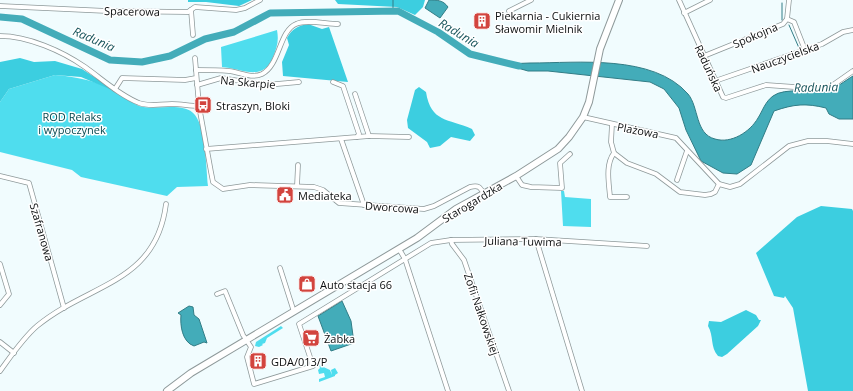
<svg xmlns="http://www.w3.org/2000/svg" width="853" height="391" font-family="'Open Sans',sans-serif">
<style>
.green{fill:#4fddee}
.forest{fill:#3ccee0}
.water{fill:#43acb9;stroke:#327d86}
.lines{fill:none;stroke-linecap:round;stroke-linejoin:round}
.stream{stroke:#327d86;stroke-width:1}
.river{stroke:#43acb9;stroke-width:7}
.minor-casing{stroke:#8e999a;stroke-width:5.5}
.secondary-casing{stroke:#8e999a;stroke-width:8}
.minor{stroke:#fff;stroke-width:4}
.secondary{stroke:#fff;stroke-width:6}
.labels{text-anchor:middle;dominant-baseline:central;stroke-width:3;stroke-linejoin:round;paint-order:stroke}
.street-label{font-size:11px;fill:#0b0e0f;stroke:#fff}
.poi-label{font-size:11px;fill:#0b0e0f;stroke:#fff;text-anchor:start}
.park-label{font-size:11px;fill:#05474e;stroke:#fff}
.water-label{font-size:12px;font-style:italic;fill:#19555c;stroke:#fff}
</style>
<rect width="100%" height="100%" fill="#f1fcfe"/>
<!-- green -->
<g class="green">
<path d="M277,30C279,41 277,47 273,57C263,83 241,68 222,67L221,47Z"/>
<path d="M55,75C78,77 98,81 119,93C126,96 132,103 139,106C155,111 184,101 195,115C206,129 206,167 208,186L177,187L167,196L81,177L72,170L0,152V102L9,89Z"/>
<polygon points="561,191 564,191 565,197 591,199 591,227 563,226"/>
<polygon points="281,326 283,328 267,338 265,343 262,344 263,345 259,347 255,346 256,342"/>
<polygon points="319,365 330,370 332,375 331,370 335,368 338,373 335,375 335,376 319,382 319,379 325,377 324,373 319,374 318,370 320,368"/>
</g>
<!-- forest -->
<g class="forest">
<polygon points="188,0 252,0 239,6 206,2 188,2"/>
<polygon points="335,0 425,0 423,7 415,15 397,7 338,4"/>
<path d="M308,24L322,29L329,27L348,82L283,76L282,62L289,45L287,38C292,29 297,26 308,24Z"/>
<polygon points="20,58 34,62 55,61 82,69 119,93 81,77 55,75 9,89 0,102 0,62"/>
<path d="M419,87L426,92C431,123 448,118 472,129L475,135L470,141L451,137L440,146L430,148L427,142L408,128L407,120L415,90Z"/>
<polygon points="821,206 852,209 853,211 853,391 808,391 793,308 785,296 784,298 774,296 756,253 797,217"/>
<path d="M746,310L756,315L759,320H761L758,326L727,354L722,357L718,356C710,347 714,336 708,326L709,321L721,322Z"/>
</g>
<!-- water -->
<g class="water">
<path d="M429,0C437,0 443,0 448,7L440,18L425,8Z"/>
<path d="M530,63C578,63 653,54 688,94C699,107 695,134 715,139C731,144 750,132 758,118C763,110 765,102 773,96C785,87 812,93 827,91C835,89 846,80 853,76V119H839L829,114L826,108C806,103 794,104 774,111L751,165L737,174L723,173L701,161L686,130L679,108L664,89L650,82L548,71H528L504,64Z"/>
<polygon points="342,301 351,321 354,343 331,351 318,316"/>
<path d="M189,306L193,307L194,315L199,319L207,343L204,342L194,346C182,342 180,325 181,315L178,313Z"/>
</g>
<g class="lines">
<!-- stream -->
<g class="stream">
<polyline points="393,0 393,12"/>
<polyline points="782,20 782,3"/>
<polyline points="789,25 799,48"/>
</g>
<!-- river -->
<polyline class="river" points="0,17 22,19 110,60 142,62 170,56 205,39 234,32 270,13 398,11 438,32 470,54 519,66"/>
<defs>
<g id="minor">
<polyline points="679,0 723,97 726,98 766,85 823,89 833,85 853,71"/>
<polyline points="0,6 107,11 188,12 195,7 236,10 245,8 260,0"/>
<polyline points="191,10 193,35"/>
<polyline points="509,11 531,0"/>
<polyline points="684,13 710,0"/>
<polyline points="787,19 794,22 805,50"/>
<path d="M0,36C28,36 62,51 85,67C102,79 119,95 139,103C150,107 160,104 172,104C181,104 190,106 199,106"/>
<polyline points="704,56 783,24 787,19 789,0"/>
<path d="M195,58L199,106L211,172L213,182L223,189L250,185L314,187L323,190L339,203L424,209L434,206L470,187C479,185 480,187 484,194"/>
<path d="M196,70C207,70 218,70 229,71C240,72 251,79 262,74C280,65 279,31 296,24C307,19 326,24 338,24"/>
<polyline points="715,81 822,44 843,32 853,30"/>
<polyline points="197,85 221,78 266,85 299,82"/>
<polyline points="115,89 122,78 185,80 196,78"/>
<polyline points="355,94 369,136 357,137"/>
<polyline points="583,117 676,138 719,184 730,187 740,184 789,146 808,141 827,141 853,144"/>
<path d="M612,124L611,142L614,153C605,165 609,183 610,197H627"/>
<polyline points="369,136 409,137"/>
<polyline points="341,139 364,205"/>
<polyline points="206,149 357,137 359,134 343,86 333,82"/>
<polyline points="614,153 627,163 656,174 680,192 705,195 711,194 715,192 719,184"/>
<polyline points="0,176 29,183 64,308"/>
<polyline points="516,176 522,185 531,187 562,188 560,163 570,154"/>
<polyline points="677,180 687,151"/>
<polyline points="297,186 298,165"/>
<polyline points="536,239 582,391"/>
<polyline points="451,240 452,244 464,260 509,391"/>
<polyline points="399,249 405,259 448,391"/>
<polyline points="0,264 9,294 0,305"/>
<polyline points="280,268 294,312"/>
<polyline points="217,294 225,291 243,335 251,347 247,357 254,384 313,366 299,324 431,243 451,240 536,239 647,246"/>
<polyline points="0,342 14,353"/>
<path d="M0,371C11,356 23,338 37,326C89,283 156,284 166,204"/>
</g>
<polyline id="secondary" points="167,391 191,373 417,238 456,209 516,176 558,149 569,137 583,117 589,102 600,49 619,0"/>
</defs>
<!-- minor casing -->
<use href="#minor" class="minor-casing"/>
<!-- secondary casing -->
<use href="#secondary" class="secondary-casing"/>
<!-- minor -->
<use href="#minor" class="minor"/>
<!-- secondary -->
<use href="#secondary" class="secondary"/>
</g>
<!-- icons -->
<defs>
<symbol id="building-square" viewBox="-11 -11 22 22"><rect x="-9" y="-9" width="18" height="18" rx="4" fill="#d2443e" stroke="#fff"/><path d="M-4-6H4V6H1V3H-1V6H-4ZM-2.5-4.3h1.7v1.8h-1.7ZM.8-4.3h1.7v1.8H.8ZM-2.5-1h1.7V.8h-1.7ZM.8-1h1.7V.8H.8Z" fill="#fff"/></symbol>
<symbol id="bus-square" viewBox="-11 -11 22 22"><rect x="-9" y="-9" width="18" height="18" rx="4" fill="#d2443e" stroke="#fff"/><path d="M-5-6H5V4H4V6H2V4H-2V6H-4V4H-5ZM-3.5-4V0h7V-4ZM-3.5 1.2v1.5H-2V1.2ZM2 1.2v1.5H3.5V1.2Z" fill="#fff"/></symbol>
<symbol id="civic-square" viewBox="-11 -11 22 22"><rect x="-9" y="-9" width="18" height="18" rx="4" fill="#d2443e" stroke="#fff"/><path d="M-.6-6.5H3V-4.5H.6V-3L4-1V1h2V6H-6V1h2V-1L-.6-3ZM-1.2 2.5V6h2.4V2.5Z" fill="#fff"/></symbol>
<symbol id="shop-square" viewBox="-11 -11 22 22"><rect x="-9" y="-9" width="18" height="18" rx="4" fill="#d2443e" stroke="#fff"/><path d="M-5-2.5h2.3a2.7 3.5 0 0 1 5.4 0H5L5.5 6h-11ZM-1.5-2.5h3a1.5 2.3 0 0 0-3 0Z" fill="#fff"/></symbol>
<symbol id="supermarket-square" viewBox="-11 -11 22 22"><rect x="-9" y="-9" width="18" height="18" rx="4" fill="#d2443e" stroke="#fff"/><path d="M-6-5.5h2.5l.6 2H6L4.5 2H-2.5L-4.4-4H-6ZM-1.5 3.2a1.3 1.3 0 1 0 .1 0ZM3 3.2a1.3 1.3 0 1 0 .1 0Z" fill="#fff"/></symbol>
</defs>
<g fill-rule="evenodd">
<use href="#building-square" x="472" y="11" width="20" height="20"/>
<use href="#bus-square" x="193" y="95" width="20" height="20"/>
<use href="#civic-square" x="275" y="185" width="20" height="20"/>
<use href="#shop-square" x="297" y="274" width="20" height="20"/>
<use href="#supermarket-square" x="301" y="328" width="20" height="20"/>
<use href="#building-square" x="248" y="351" width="20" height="20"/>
</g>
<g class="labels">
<!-- street labels -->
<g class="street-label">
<text transform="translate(132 11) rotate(1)">Spacerowa</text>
<text transform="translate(755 35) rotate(-23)">Spokojna</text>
<text transform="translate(785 57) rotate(-20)">Nauczycielska</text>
<text transform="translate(709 68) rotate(65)">Raduńska</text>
<text transform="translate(248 82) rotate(5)">Na Skarpie</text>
<text transform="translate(638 130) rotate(11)">Plażowa</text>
<text transform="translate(472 202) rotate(-31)">Starogardzka</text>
<text transform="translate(392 207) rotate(4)">Dworcowa</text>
<text transform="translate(42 232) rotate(74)">Szafranowa</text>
<text transform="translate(523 241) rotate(1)">Juliana Tuwima</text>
<text transform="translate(482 314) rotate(71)">Zofii Nałkowskiej</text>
</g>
<!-- poi labels -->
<g class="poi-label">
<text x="495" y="15">Piekarnia - Cukiernia<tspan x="495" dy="13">Sławomir Mielnik</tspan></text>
<text x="216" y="105">Straszyn, Bloki</text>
<text x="298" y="195">Mediateka</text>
<text x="320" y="284">Auto stacja 66</text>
<text x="324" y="338">Żabka</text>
<text x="271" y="361">GDA/013/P</text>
</g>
<!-- park labels -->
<g class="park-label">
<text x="72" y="116">ROD Relaks<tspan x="72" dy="13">i wypoczynek</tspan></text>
</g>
<!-- water labels -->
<g class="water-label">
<text transform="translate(459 33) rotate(31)">Radunia</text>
<text transform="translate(94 39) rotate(23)">Radunia</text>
<text transform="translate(816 87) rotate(-1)">Radunia</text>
</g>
</g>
</svg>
